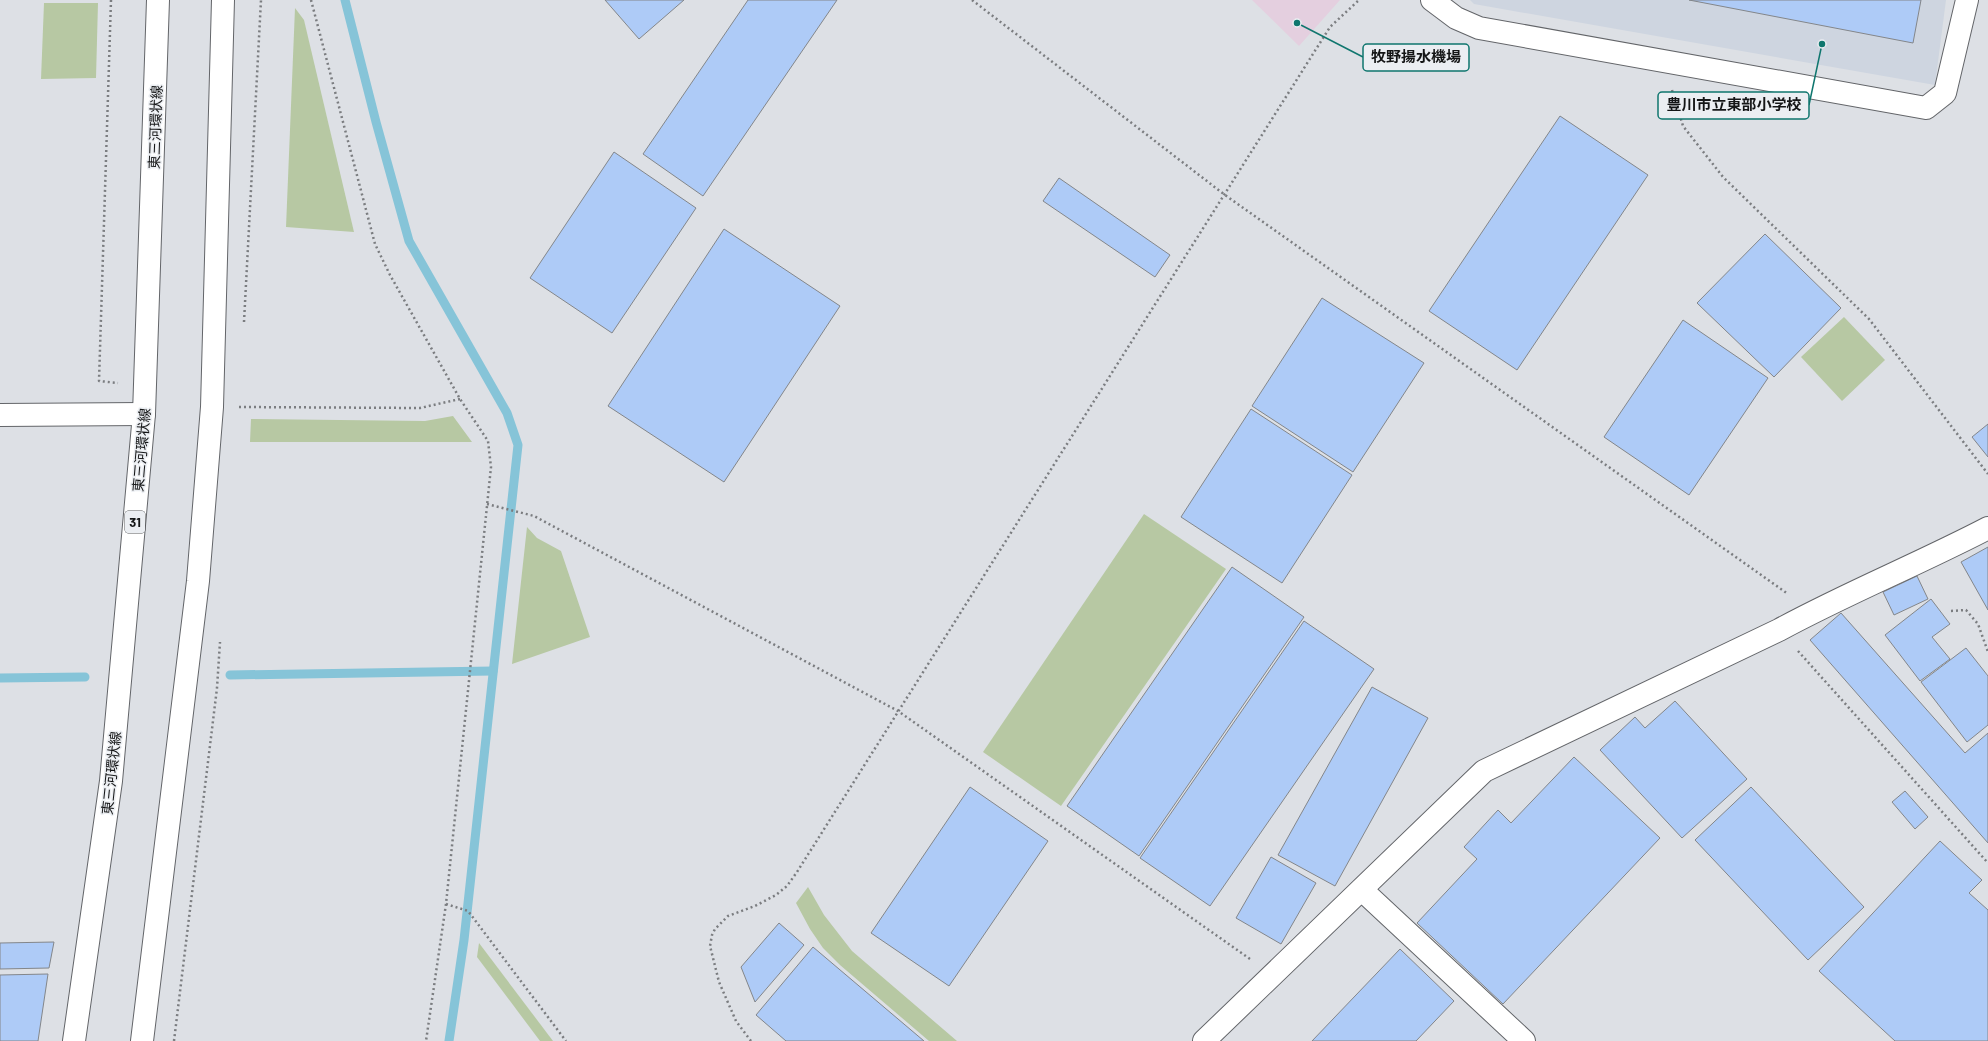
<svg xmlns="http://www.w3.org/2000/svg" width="1988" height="1041" font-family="Barlow,'Noto Sans JP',sans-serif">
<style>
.industrial{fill:#e4cfdf}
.built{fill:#ced5e0}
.green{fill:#b7c8a3}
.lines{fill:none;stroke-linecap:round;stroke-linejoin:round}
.stream{stroke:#86c4d8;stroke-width:9}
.building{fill:#aecbf7;stroke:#83868a}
.minor-casing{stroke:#636569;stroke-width:24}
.primary-casing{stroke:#636569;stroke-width:24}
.path{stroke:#7b7d80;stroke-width:2.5;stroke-dasharray:2 3;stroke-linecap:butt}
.minor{stroke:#fff;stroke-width:22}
.primary{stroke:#fff;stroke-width:22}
.labels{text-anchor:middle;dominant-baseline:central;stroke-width:3;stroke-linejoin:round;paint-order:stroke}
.shield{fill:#ebeef2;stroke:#545658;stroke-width:1}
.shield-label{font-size:13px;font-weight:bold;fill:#141516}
.street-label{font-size:14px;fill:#141516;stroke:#ebeef2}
.leader{fill:none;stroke:#0f766e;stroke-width:1.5}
.callout-dot{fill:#0f766e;stroke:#ebeef2;stroke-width:1.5}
.callout{fill:#ebeef2;stroke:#0f766e;stroke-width:1.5}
.callout-label{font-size:15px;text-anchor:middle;font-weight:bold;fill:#141516}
</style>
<rect width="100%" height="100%" fill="#dde0e5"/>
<!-- industrial -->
<polygon class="industrial" points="1252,0 1340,0 1299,46"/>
<!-- built -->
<polygon class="built" points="1470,0 1946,0 1935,85 1474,4"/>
<!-- green -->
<g class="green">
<polygon points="44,3 98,3 96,78 41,79"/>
<polygon points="295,8 304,20 354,232 286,227"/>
<polygon points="1844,317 1885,360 1842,401 1801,357"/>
<polygon points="453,416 472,442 250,442 251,419 425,421"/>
<polygon points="1144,514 1226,569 1061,806 983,752"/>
<polygon points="527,527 537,538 561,551 590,637 512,664"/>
<polygon points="808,887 824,915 852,951 957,1041 929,1041 840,965 823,948 810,929 796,903"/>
<polygon points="479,943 553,1041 540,1041 477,957"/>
</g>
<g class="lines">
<!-- stream -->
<g class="stream">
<polyline points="345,0 376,122 409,241 507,413 518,445 464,940 449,1041"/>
<polyline points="230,675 493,671"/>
<polyline points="0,678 85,677"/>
</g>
</g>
<!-- building -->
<g class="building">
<polygon points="605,0 684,0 639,39"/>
<polygon points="748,0 837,0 703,196 643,154"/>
<polygon points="1689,0 1921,0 1913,43"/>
<polygon points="1560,116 1648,175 1517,370 1429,311"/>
<polygon points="614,152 696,208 612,333 530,278"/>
<polygon points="1059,178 1170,255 1155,277 1043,201"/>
<polygon points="724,229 840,306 724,482 608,406"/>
<polygon points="1765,234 1841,308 1774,377 1697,303"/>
<polygon points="1322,298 1424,363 1353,472 1252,406"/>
<polygon points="1683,320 1768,378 1689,495 1604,437"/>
<polygon points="1251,409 1352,475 1282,583 1181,517"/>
<polygon points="1988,424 1988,457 1972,437"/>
<polygon points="1988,547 1988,610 1961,562"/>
<polygon points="1232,567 1304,617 1139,856 1067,806"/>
<polygon points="1917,576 1928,599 1894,615 1883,592"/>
<polygon points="1931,599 1950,624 1932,637 1950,659 1920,681 1885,635"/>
<polygon points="1841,613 1965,753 1988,733 1988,843 1810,640"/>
<polygon points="1304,621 1374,669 1210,906 1140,858"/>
<polygon points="1966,648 1988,676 1988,725 1967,742 1921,682"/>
<polygon points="1372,687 1428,718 1335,886 1278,855"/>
<polygon points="1675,701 1747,779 1682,838 1600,750 1635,717 1645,728"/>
<polygon points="1574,757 1660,838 1503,1004 1417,923 1477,859 1464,847 1498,810 1511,823"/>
<polygon points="970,787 1048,841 949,986 871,933"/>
<polygon points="1751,787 1864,907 1808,960 1695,840"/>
<polygon points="1905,791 1928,817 1915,829 1892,802"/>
<polygon points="1940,841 1982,880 1969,893 1988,910 1988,1041 1895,1041 1819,971"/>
<polygon points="1271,857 1316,883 1281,944 1236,918"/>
<polygon points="779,923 804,945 755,1002 741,967"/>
<polygon points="54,942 49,968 0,969 0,943"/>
<polygon points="813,947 924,1041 786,1041 756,1015"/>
<polygon points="1400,949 1454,1001 1416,1041 1312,1041"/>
<polygon points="48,974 38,1041 0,1041 0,975"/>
</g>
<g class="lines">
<defs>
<g id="minor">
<polyline points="1432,0 1456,18 1479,28 1926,108 1945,93 1967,0"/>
<polyline points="0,415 144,414"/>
<polyline points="1362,890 1524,1041"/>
<path d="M1204,1041L1484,771L1779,630C1847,593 1919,564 1988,528"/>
</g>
<g id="primary">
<polyline points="74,1041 111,781 144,414 158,0"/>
<polyline points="142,1041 198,581 212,407 223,0"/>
</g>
</defs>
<!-- minor casing -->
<use href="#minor" class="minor-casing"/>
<!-- primary casing -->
<use href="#primary" class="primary-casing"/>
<!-- path -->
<g class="path">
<polyline points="111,0 99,381 118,383"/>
<polyline points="311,0 375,244 390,275 460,399 488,441 491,467 446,904 426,1041"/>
<polyline points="972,0 1225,195 1788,594"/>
<polyline points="1672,90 1683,126 1723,177 1869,319 1988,474"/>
<polyline points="244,322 261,0"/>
<polyline points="239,407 420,408 460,399"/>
<polyline points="487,504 534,516 898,711 1250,959"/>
<polyline points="1951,611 1966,610 1978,624 1988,652"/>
<polyline points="1798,651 1988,863"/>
<polyline points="446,904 468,911 566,1041"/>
<polyline points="174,1041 217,688 220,642"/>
<polyline points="751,1041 736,1021 719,982 710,946 712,935 715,929 728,916 755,906 776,895 787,886 797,872 1330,27 1359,0"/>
</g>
<!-- minor -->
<use href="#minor" class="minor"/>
<!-- primary -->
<use href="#primary" class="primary"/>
</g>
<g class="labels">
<!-- shield labels -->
<rect class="shield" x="125" y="511" width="20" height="22" rx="3"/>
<g class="shield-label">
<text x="135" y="522">31</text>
</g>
<!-- street labels -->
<g class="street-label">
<text transform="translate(155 127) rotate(-88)">東三河環状線</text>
<text transform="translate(141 450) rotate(-85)">東三河環状線</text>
<text transform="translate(111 773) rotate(-84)">東三河環状線</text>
</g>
</g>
<!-- callouts -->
<path class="leader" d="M1297 23L1363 57M1822 44L1809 105"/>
<g class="callout-dot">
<circle cx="1297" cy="23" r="4"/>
<circle cx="1822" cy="44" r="4"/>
</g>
<g class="callout">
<rect x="1363" y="44" width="106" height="27" rx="4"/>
<rect x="1658" y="92" width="151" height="27" rx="4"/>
</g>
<g class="callout-label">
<text x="1416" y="62">牧野揚水機場</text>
<text x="1734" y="110">豊川市立東部小学校</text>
</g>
</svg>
